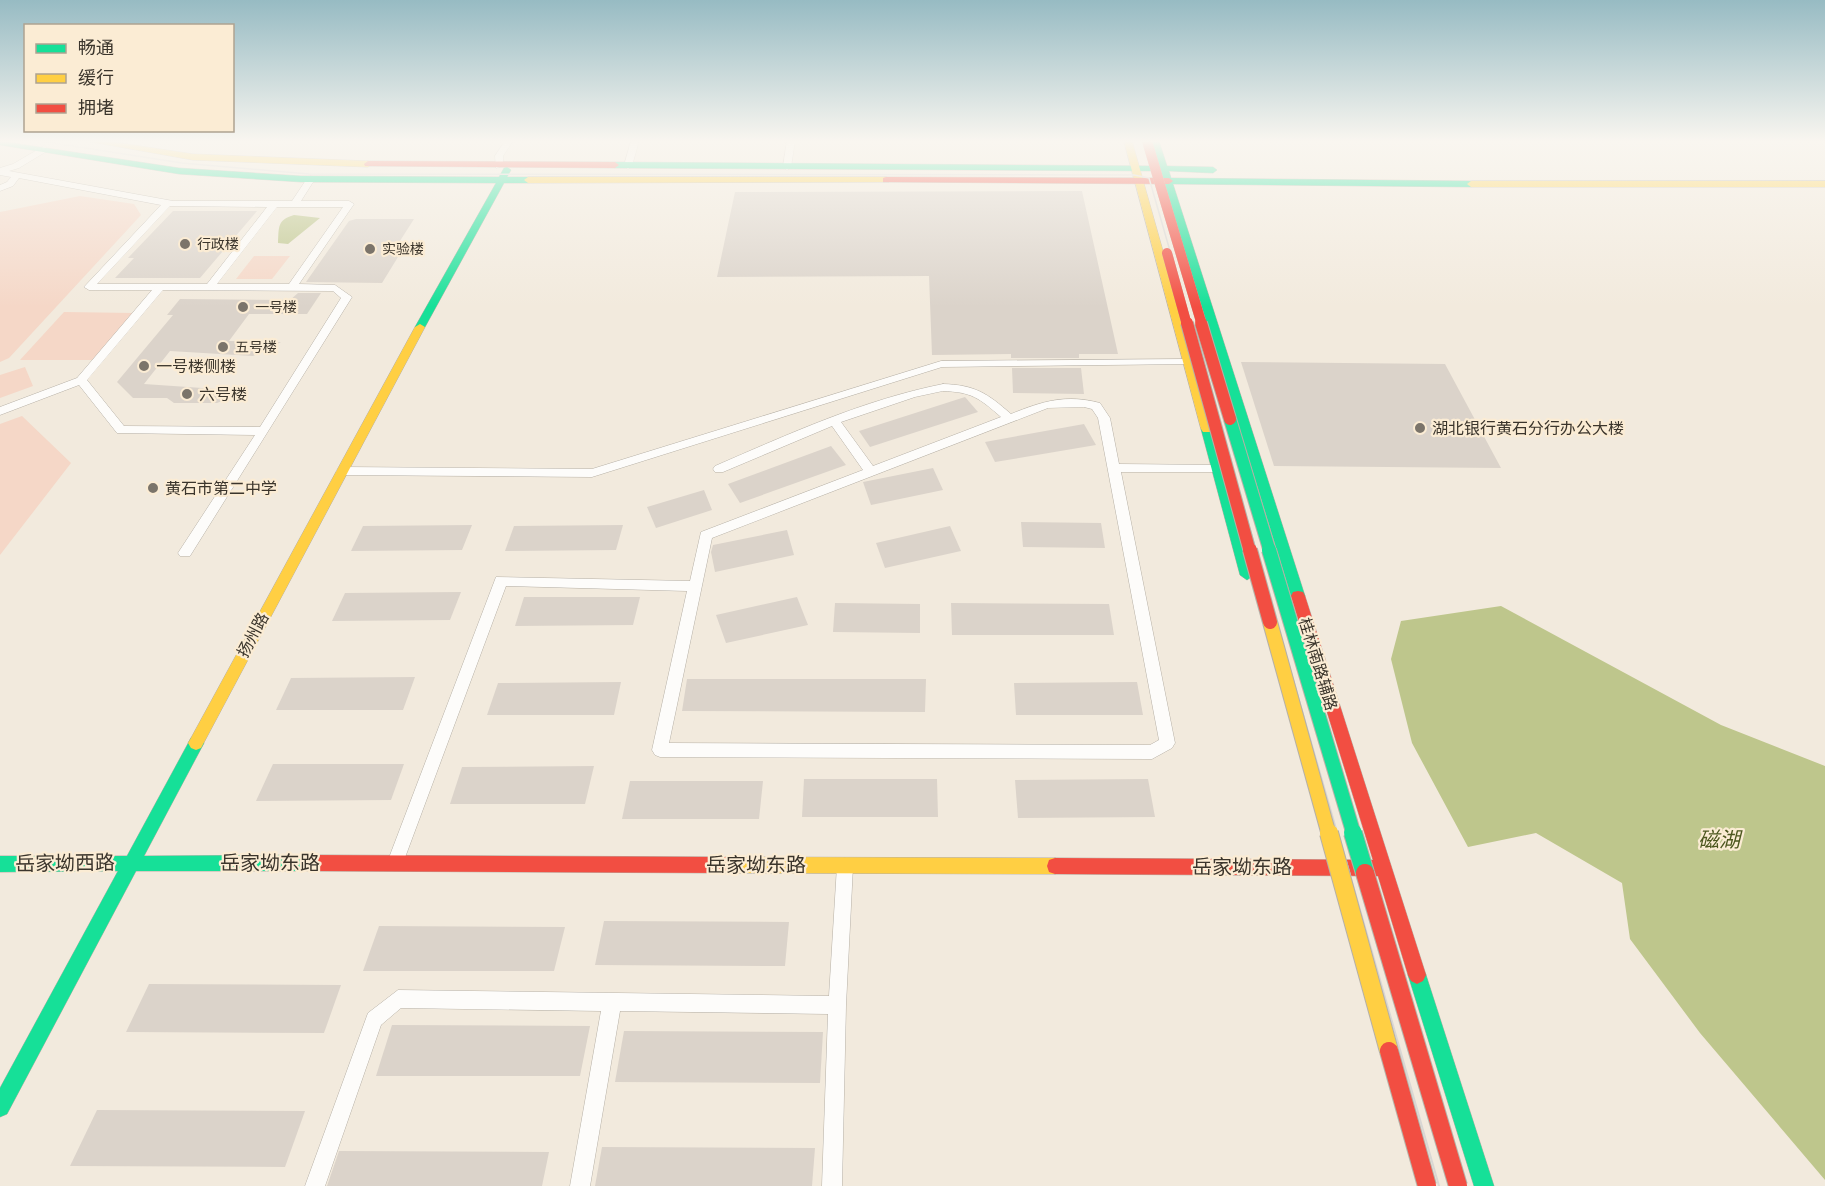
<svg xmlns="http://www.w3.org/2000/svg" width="1825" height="1186" font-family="Raleway,'Noto Sans SC',sans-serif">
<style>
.green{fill:#f5d7c7}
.water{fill:#bec68c}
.building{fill:#dbd3ca}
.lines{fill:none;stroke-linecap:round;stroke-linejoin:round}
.street-casing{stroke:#b6b0a6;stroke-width:1}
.fast-casing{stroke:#b6b0a6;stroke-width:1}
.slow-casing{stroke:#b6b0a6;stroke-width:1}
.jam-casing{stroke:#b6b0a6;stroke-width:1}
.street{fill:#fdfcfa;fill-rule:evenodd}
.fast{fill:#16e098;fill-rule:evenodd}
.slow{fill:#ffcf43;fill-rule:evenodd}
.jam{fill:#f24e42;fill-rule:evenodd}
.tram-far1{stroke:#d9d7d4;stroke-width:1.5}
.tram{stroke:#d9d7d4;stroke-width:2}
.fast-bridge-far2-casing{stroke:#b6b0a6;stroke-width:14;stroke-linecap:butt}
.fast-bridge-far1-casing{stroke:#b6b0a6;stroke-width:16;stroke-linecap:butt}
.fast-bridge-casing{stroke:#b6b0a6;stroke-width:20;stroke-linecap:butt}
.slow-bridge-far1-casing{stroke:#b6b0a6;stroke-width:16;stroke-linecap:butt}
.slow-bridge-casing{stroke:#b6b0a6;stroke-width:20;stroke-linecap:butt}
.jam-bridge-far3-casing{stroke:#b6b0a6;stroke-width:10;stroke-linecap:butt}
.jam-bridge-far2-casing{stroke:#b6b0a6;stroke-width:14;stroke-linecap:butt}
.jam-bridge-far1-casing{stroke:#b6b0a6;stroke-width:16;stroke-linecap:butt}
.jam-bridge-casing{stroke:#b6b0a6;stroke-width:20;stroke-linecap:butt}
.fast-bridge-far2{stroke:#16e098;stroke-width:12}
.fast-bridge-far1{stroke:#16e098;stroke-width:14}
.fast-bridge{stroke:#16e098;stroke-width:18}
.slow-bridge-far1{stroke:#ffcf43;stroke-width:14}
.slow-bridge{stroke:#ffcf43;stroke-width:18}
.jam-bridge-far3{stroke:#f24e42;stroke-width:10}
.jam-bridge-far2{stroke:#f24e42;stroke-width:12}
.jam-bridge-far1{stroke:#f24e42;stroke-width:14}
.jam-bridge{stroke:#f24e42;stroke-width:18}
.poi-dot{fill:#7b746a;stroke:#fbecd4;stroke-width:2}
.labels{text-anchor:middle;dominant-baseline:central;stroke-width:4.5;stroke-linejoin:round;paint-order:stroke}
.far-poi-label{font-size:14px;fill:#3b352c;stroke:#fbecd4;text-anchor:start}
.poi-label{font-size:16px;fill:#3b352c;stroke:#fbecd4;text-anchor:start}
.street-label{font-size:16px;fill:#3b352c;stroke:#fbecd4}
.near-street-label{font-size:20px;fill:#3b352c;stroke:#fbecd4}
.near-water-label{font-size:21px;font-style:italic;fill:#4d571f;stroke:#fbecd4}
</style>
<rect width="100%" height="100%" fill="#f2eadd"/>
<!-- green -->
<g class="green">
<polygon points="80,196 134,204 141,215 9,358 0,362 0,212"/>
<polygon points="254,256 290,256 272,279 236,279"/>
<polygon points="64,312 135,313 94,360 20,360"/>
<polygon points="25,367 33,386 0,398 0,375"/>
<polygon points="22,416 71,463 0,555 0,424"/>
</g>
<!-- water -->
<g class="water">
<path d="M294,215L320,218L288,244L278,243C279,227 277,220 294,215Z"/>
<polygon points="1501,606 1721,725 1825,766 1825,1180 1700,1033 1630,939 1622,883 1536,833 1468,847 1412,743 1391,659 1401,621"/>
</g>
<!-- building -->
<g class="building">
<polygon points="1082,191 1118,354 1079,354 1079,358 1011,358 1011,354 932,355 929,276 717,277 735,192"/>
<polygon points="173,211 257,211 200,278 115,278 134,258 128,258"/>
<polygon points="356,219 414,219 398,244 406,244 382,283 306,282 349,221"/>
<polygon points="298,293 321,293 307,314 249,314 229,341 281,342 253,356 170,351 144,384 246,391 217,403 174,403 167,398 133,398 117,382 173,315 167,315 180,299 290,300"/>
<polygon points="1241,362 1445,364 1501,468 1274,466"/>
<polygon points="1012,368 1081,368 1084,394 1013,393"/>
<polygon points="965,397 978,412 870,447 859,431"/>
<polygon points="1084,424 1096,445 995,462 985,442"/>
<polygon points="831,446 846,465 740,503 728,484"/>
<polygon points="933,468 943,490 871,505 863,482"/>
<polygon points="704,490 712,510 656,528 647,507"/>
<polygon points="1021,522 1101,523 1105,548 1023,547"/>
<polygon points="472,525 462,550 351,551 363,526"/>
<polygon points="623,525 616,550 505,551 514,526"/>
<polygon points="950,526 961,551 885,568 876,543"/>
<polygon points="787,530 794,555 715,572 711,552 713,545"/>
<polygon points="461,592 450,620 332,621 345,593"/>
<polygon points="524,597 640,597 633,625 515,626"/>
<polygon points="797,597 808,625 726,643 716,615"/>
<polygon points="835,603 920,604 920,633 833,632"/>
<polygon points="951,603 1109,604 1114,635 952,635"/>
<polygon points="415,677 403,710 276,710 291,678"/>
<polygon points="687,679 926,679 925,712 682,711"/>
<polygon points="621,682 614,715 487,715 498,683"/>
<polygon points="1137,682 1143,715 1016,715 1014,683"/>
<polygon points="273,764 404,764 391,800 256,801"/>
<polygon points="594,766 585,804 450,804 462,767"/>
<polygon points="804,779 937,779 938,817 802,817"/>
<polygon points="1148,779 1155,817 1018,818 1015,780"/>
<polygon points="630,781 763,781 759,819 622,819"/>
<polygon points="604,921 789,922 785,966 595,965"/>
<polygon points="379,926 565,927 554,971 363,971"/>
<polygon points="149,984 341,985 324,1033 126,1032"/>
<polygon points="392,1025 590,1026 580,1076 376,1076"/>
<polygon points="624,1031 823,1032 820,1083 615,1082"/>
<polygon points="97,1110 305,1111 285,1167 70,1166"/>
<polygon points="602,1147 815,1148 812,1186 595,1186"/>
<polygon points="339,1151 549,1152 542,1186 327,1186"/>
</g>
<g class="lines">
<defs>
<g id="street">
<polygon points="505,141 513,141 503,156 503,166 496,168 495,156"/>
<polygon points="631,141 639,141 632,166 628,169 624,166"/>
<polygon points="787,141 795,141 791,167 787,170 783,167"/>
<path d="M44,146L48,149L47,151L19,168L9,171L173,201H292L308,177L311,176L315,179L301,201H349L354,204L299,284L335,285L352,297L190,556H180L178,553L255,435L117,433L79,385L0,415V407L77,378L152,290H89L84,287L161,205L19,178L13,186L0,191V185L7,182L11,177L0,175V168L13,164ZM170,206L267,207L207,284H97ZM277,207H343L289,284H217ZM163,290L333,291L341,298L260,427L124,426L87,380Z"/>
<polygon points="1187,359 1191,360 1191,364 942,367 592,477 342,475 336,471 342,467 592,469 941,361"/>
<path d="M943,384C975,385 987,393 1011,414C1043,401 1066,394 1100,403L1110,418L1119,464L1220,465L1222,468L1216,472H1121L1175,743L1172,748L1152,759L660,757L655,755L652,750L687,591L506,586L403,863L401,868L395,871L389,868L387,863L496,577L690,581L701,532L863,470L832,426L723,472H715L713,469L715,466C789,434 863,400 943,384ZM943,391C972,392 979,398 1001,417L873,466L841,422L915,397ZM1084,407L1092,409L1098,418L1159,740L1150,745L669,743L712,538L1048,408Z"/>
<polygon points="845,858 851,860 853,866 846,1005 842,1186 822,1186 828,1014 620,1011 590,1186 570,1186 601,1011 401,1008 381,1025 325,1186 305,1186 368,1013 398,990 829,996 837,866 839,860"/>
</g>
<g id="fast">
<polygon points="0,141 179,168 301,176 499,177 504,168 507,167 511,170 507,177 528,177 532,180 528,183 504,183 425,327 420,330 415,327 496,183 301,182 179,174 0,145"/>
<polygon points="1151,141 1159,141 1167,166 1213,167 1217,170 1213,173 1169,171 1171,178 1471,181 1475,184 1471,187 1173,184 1305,596 1303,600 1293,600 1291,596 1160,171 615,168 611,165 615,162 1158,166"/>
<polygon points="1207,425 1213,429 1254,575 1247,580 1240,575 1201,429"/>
<polygon points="196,736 201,738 204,743 144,856 315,855 321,858 323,863 321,868 315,871 136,871 7,1114 0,1117 0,1088 118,871 0,872 0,856 127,856 191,738"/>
<polygon points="1417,966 1423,969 1426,975 1494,1186 1474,1186 1408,975 1411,969"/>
</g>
<g id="slow">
<polygon points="86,141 107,141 193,154 368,161 372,164 368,167 193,160"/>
<polygon points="1124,141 1132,141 1213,429 1211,432 1203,432 1201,429"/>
<polygon points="886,177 889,178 889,182 528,183 524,180 528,177"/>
<polygon points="1825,181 1825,187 1471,187 1467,184 1471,181"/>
<polygon points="420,324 425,327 201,748 196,750 191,748 188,743 191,738 415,327"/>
<polygon points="725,857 1055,858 1061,860 1063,866 1061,872 1055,874 725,873 719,871 717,865 719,859"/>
</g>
<g id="jam">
<polygon points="368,161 615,162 619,165 615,168 365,166 364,164"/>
<polygon points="886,177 1169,178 1173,181 1169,184 883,182 883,178"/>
<polygon points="1298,591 1303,592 1305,596 1426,975 1423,981 1417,984 1411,981 1408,975 1378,876 1055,874 1049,872 1047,866 1049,860 1055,858 1373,860 1291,596 1293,592"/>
<polygon points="315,855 725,857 731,859 733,865 731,871 725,873 315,871 309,868 307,863 309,858"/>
</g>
</defs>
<!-- street casing -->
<use href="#street" class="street-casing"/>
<!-- fast casing -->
<use href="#fast" class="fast-casing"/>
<!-- slow casing -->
<use href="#slow" class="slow-casing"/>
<!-- jam casing -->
<use href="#jam" class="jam-casing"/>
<!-- street -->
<use href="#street" class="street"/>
<!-- fast -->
<use href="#fast" class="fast"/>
<!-- slow -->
<use href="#slow" class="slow"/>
<!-- jam -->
<use href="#jam" class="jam"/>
<!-- tram-far1 -->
<g class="tram-far1">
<polyline points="40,141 182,163 309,174 1134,175 1149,178 1338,835"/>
<polyline points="1326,758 1349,835"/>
</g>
<!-- tram -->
<g class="tram">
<polyline points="1338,833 1439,1186"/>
<polyline points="1349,833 1455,1186"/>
</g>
<defs>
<polyline id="fast-bridge-far2" points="1230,419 1270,552"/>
<polyline id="fast-bridge-far1" points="1269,550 1354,835"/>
<polyline id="fast-bridge" points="1353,833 1365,873"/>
<polyline id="slow-bridge-far1" points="1270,622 1329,835"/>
<polyline id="slow-bridge" points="1329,833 1389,1051"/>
<g id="jam-bridge-far3">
<polyline points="1147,141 1202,325"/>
<polyline points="1167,253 1187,325"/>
</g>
<g id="jam-bridge-far2">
<polyline points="1187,323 1250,552"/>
<polyline points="1201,323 1230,419"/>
</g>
<polyline id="jam-bridge-far1" points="1250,550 1270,622"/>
<g id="jam-bridge">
<polyline points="1365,873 1458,1186"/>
<polyline points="1389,1051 1427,1186"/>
</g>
</defs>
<!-- fast-bridge-far2 casing -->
<use href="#fast-bridge-far2" class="fast-bridge-far2-casing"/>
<!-- fast-bridge-far1 casing -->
<use href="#fast-bridge-far1" class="fast-bridge-far1-casing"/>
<!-- fast-bridge casing -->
<use href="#fast-bridge" class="fast-bridge-casing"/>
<!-- slow-bridge-far1 casing -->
<use href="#slow-bridge-far1" class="slow-bridge-far1-casing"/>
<!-- slow-bridge casing -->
<use href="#slow-bridge" class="slow-bridge-casing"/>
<!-- jam-bridge-far3 casing -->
<use href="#jam-bridge-far3" class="jam-bridge-far3-casing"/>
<!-- jam-bridge-far2 casing -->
<use href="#jam-bridge-far2" class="jam-bridge-far2-casing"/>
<!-- jam-bridge-far1 casing -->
<use href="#jam-bridge-far1" class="jam-bridge-far1-casing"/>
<!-- jam-bridge casing -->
<use href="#jam-bridge" class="jam-bridge-casing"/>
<!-- fast-bridge-far2 -->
<use href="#fast-bridge-far2" class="fast-bridge-far2"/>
<!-- fast-bridge-far1 -->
<use href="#fast-bridge-far1" class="fast-bridge-far1"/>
<!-- fast-bridge -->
<use href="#fast-bridge" class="fast-bridge"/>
<!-- slow-bridge-far1 -->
<use href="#slow-bridge-far1" class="slow-bridge-far1"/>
<!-- slow-bridge -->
<use href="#slow-bridge" class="slow-bridge"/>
<!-- jam-bridge-far3 -->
<use href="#jam-bridge-far3" class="jam-bridge-far3"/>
<!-- jam-bridge-far2 -->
<use href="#jam-bridge-far2" class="jam-bridge-far2"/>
<!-- jam-bridge-far1 -->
<use href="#jam-bridge-far1" class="jam-bridge-far1"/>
<!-- jam-bridge -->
<use href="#jam-bridge" class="jam-bridge"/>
</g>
<!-- sky -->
<linearGradient id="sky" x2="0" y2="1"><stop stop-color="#97bbc3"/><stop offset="0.46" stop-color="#f9f6f0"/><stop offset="1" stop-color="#f9f6f0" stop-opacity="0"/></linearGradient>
<rect width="1825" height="307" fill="url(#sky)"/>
<!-- markers -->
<g class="poi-dot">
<circle cx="185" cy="244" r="6"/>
<circle cx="370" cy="249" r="6"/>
<circle cx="243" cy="307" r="6"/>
<circle cx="223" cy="347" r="6"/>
<circle cx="144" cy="366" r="6"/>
<circle cx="187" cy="394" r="6"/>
<circle cx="1420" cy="428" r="6"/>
<circle cx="153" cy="488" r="6"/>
</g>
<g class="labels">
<!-- far-poi labels -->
<g class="far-poi-label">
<text x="197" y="244">行政楼</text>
<text x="382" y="249">实验楼</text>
<text x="255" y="307">一号楼</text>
<text x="235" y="347">五号楼</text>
</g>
<!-- poi labels -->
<g class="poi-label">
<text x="156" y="366">一号楼侧楼</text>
<text x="199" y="394">六号楼</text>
<text x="1432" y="428">湖北银行黄石分行办公大楼</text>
<text x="165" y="488">黄石市第二中学</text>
</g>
<!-- street labels -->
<g class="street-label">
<text transform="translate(253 635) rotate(-62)">扬州路</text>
<text transform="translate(1318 664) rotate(73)">桂林南路辅路</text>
</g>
<!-- near-street labels -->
<g class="near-street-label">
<text transform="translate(65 863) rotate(-1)">岳家坳西路</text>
<text x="270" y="863">岳家坳东路</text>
<text x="756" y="865">岳家坳东路</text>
<text x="1242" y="867">岳家坳东路</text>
</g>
<!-- near-water labels -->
<g class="near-water-label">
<text x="1719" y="839">磁湖</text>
</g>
</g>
<!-- legend -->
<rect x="24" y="24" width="210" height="108" fill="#fbecd4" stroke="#aea391" stroke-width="1.5"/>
<rect x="36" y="44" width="30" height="9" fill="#16e098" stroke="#aea391" stroke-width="1.5"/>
<text x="78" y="54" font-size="18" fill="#3b352c">畅通</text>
<rect x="36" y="74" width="30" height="9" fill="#ffcf43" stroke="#aea391" stroke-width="1.5"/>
<text x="78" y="84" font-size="18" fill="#3b352c">缓行</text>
<rect x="36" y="104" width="30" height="9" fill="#f24e42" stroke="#aea391" stroke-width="1.5"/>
<text x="78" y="114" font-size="18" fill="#3b352c">拥堵</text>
</svg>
